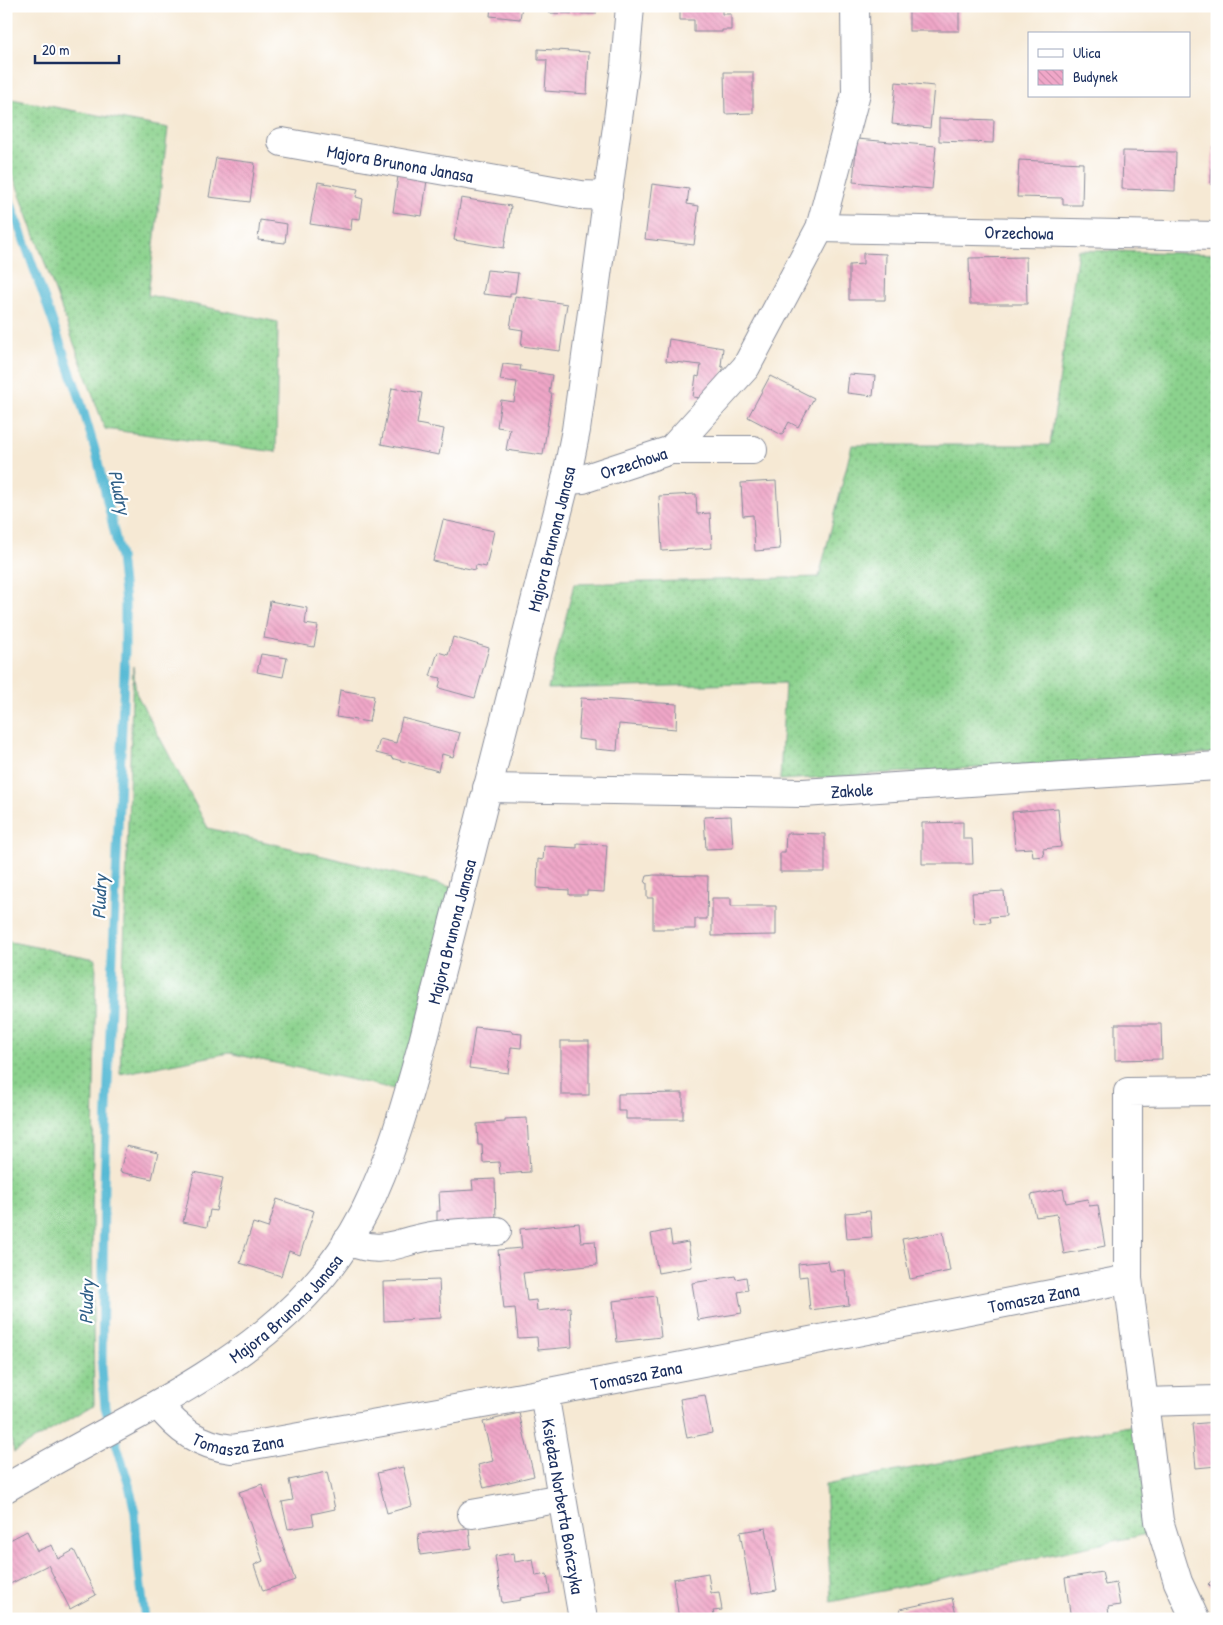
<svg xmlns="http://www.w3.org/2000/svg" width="1223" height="1625" font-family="'Patrick Hand',sans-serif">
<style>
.grass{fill:url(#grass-dots);stroke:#538076}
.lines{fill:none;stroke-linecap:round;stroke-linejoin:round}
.stream{stroke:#55b9d4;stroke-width:9}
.building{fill:url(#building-back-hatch)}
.minor-casing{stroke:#888c99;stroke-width:30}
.minor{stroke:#fff;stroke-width:28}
.labels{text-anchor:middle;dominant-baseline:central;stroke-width:4.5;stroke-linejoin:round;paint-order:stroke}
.street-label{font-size:18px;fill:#1b2f5e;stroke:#fff}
.water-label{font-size:19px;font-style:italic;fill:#2f5f87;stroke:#fff}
</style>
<defs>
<pattern id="grass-dots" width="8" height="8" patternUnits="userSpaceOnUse" patternTransform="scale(1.25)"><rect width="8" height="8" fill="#8bd28d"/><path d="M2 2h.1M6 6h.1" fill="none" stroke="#71ab76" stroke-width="1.8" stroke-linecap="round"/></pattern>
<pattern id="building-back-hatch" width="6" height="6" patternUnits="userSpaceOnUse" patternTransform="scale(1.25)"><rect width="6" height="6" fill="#f0a7c8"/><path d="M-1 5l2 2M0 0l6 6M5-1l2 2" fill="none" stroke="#cd90ae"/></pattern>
</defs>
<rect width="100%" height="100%" fill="#fff"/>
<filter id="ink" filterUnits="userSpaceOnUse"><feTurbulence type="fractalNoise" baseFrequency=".02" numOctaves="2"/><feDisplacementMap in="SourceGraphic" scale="10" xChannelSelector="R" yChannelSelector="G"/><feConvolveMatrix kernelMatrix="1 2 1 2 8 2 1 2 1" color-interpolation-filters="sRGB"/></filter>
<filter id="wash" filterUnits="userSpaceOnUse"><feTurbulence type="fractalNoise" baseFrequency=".0096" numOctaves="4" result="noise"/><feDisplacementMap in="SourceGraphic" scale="20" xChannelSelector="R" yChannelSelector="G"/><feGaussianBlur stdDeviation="1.12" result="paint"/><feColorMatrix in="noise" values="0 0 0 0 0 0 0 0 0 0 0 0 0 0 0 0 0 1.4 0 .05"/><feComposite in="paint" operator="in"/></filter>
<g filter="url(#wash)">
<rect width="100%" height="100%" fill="#f6e9d4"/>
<!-- grass -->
<g class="grass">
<polygon points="6,98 168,128 148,295 278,322 276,452 105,429 6,156"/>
<polygon points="1078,250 1217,254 1217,753 780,780 785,683 548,689 574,584 819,577 852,445 1050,445"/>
<polygon points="133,666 136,693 208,828 455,888 399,1090 229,1053 120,1074"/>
<polygon points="6,941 96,959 92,1220 94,1405 14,1452 6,1418"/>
<polygon points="1134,1425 1152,1533 831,1602 825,1485"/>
</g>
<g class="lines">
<!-- stream -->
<polyline class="stream" points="6,190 79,396 96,453 120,557 125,603 125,650 104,1184 102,1368 105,1407 129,1485 135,1513 139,1571 145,1619"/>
</g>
<g id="blocks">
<!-- building -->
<g class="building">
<polygon points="491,6 522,6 520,19 490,16"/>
<polygon points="549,6 596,6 596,14 549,13"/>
<polygon points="680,6 722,6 722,14 731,14 731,30 722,30 722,32 694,32 694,20 680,20"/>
<rect x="909" y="6" width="50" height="25"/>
<polygon points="538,49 589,52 587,94 545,91 547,60 538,60"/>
<polygon points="724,72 753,72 753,113 725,114"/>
<polygon points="896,82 934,86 930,128 892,124"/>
<polygon points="939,118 994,120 993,143 939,141"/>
<polygon points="857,139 936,146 932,189 853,182"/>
<polygon points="1213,146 1217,146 1217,185 1211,185"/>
<polygon points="1123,151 1176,152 1175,191 1122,189"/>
<polygon points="216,158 255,163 250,202 209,197"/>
<polygon points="1019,160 1083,163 1082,205 1063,205 1063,198 1017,197"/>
<polygon points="399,169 428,173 422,216 393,212"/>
<polygon points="318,182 358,189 356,197 363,199 360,219 352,218 351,230 310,224"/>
<polygon points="652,184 689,189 687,204 699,206 694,245 645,239"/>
<polygon points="461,198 511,206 504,248 454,240"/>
<polygon points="260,220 287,224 285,243 258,240"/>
<polygon points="863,253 886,254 885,300 849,300 849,265 863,264"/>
<polygon points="1026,257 1027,304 970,304 969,258"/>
<polygon points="487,270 518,273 515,293 510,293 510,297 483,294"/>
<polygon points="515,296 567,304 560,351 521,346 523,330 510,328"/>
<polygon points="669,339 723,348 721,366 723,367 722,380 708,399 693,397 696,376 699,377 701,365 666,361"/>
<polygon points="503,364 521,366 520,370 552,375 549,393 552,393 543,455 506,450 510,429 497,427 501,400 514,402 517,382 500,380"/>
<polygon points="849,374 875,376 873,396 847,393"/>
<polygon points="770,376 814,398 798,427 789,422 782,435 748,417"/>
<polygon points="392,388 422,393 417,424 444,429 439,455 381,444"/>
<polygon points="776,481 780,549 755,551 753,515 743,516 741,483"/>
<polygon points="696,494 697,514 710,513 712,548 662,551 659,496"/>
<polygon points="443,520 494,531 486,567 476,565 475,570 433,561"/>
<polygon points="270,601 307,608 305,624 318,626 314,647 264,638"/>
<polygon points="453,637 489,648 475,698 439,688 441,678 430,676 438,652 448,655"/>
<polygon points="261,654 287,658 283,677 257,672"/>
<polygon points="340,690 374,696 369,722 336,717"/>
<polygon points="581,698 677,704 676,729 619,724 617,751 595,749 595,741 578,739"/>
<polygon points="402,718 460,733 453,757 442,754 438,771 391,758 392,757 376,753 380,739 396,743"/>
<polygon points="1058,808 1061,847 1043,849 1044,856 1033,857 1032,848 1015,849 1012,812"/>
<polygon points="731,816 733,848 706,849 704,817"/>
<polygon points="963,822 963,839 972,839 973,864 922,864 922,823"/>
<polygon points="786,833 825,834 825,872 780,872 780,852 785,852"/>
<polygon points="577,843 607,845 604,892 587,891 587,895 569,895 569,890 537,888 538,859 543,860 544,846 577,848"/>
<polygon points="654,875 708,876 707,919 695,919 695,929 653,929 653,898 647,898 647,883 645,883 647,876"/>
<polygon points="1004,891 1006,916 990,917 991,922 974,923 972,893"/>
<polygon points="712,898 731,898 731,906 776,906 776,935 712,936"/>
<polygon points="1115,1024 1161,1024 1162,1059 1115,1060"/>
<polygon points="475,1027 512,1031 512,1033 522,1034 521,1048 511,1047 508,1073 469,1068"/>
<rect x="561" y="1041" width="28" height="54"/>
<polygon points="683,1093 683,1119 626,1119 626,1111 618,1111 618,1094"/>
<polygon points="527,1118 530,1172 500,1174 499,1162 483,1163 482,1145 478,1145 477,1124 505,1122 505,1119"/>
<polygon points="126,1146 158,1153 152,1179 120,1172"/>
<polygon points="194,1172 223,1178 216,1211 210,1210 207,1227 183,1222"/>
<polygon points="495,1179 496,1221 437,1231 437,1211 440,1211 439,1192 473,1190 472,1180"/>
<polygon points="1063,1189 1066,1203 1088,1199 1089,1206 1098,1205 1105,1246 1064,1254 1057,1214 1036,1217 1031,1195"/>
<polygon points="277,1199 314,1211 300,1255 289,1251 281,1276 240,1263 253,1223 268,1228"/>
<polygon points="870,1211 872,1237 847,1239 845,1213"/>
<polygon points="579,1223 581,1242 595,1241 597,1265 523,1273 527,1301 536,1300 537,1311 570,1307 572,1347 538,1350 537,1337 518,1338 515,1308 504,1309 498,1250 522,1248 520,1229"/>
<polygon points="670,1230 672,1245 688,1242 692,1267 658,1273 651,1234"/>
<polygon points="943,1232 950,1271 910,1279 902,1239"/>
<polygon points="828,1261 830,1271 845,1270 849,1305 810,1310 807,1276 799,1277 798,1264"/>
<polygon points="735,1276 736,1279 746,1277 748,1290 738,1292 742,1313 698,1320 692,1283"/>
<polygon points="439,1280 441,1318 384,1321 383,1282"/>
<polygon points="656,1296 661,1337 617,1342 613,1301"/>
<polygon points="705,1395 712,1433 687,1438 680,1399"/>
<polygon points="519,1413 534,1476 484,1488 478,1465 493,1461 483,1422"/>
<polygon points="1217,1422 1217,1466 1196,1468 1192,1424"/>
<polygon points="403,1467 412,1506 387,1513 377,1473"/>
<polygon points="327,1472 335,1509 312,1514 314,1525 288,1529 282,1502 293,1500 289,1480"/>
<polygon points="262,1484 295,1580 263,1591 254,1565 263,1561 239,1492"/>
<polygon points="469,1528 471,1548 420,1555 418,1534"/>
<polygon points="766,1528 777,1590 751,1594 740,1532"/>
<polygon points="27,1531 37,1551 52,1545 58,1559 74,1550 96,1595 70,1609 48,1565 6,1586 6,1542"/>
<polygon points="514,1553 515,1562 533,1559 536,1576 547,1574 550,1593 520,1598 521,1600 502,1603 495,1556"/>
<polygon points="1102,1572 1105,1585 1116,1583 1120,1605 1108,1607 1109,1616 1090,1619 1071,1619 1065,1578"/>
<polygon points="708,1573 711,1593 719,1592 722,1610 713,1611 715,1619 679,1619 673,1579"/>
<polygon points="1217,1576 1217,1593 1208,1584"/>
<polygon points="952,1598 957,1619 902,1619 900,1609"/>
</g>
</g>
</g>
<g filter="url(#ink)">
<use href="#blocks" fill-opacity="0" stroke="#888c99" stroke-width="1"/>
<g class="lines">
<defs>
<g id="minor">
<path id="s1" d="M282,142L581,195L608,196"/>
<path id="s2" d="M820,228L1217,236"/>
<polyline points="671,450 753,450"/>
<path id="s3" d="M566,480L583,479L671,450L746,367L820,228L856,93L855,6"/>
<path id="s4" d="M487,788L803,793L1217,766"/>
<path d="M347,1241C385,1256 395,1242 431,1236C452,1233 475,1232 497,1231"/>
<path id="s5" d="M544,1393L583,1619"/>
<polyline points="1144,1402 1217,1400"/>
<path id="s6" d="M158,1404C178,1430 199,1445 232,1449L544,1393L1128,1279"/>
<path id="s7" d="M6,1488C49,1463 92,1440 136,1416C228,1365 314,1311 364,1213C391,1159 407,1100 423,1042L566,480L576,430L583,379L625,67L630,6"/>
<polyline points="472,1514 562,1498"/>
<polyline points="1195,1619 1178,1582 1159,1521 1144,1402 1128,1279 1128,1092 1217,1091"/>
</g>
</defs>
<!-- minor casing -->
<use href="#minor" class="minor-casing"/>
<!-- minor -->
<use href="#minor" class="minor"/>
</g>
</g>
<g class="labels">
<!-- street labels -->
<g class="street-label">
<text stroke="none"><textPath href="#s1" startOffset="120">Majora Brunona Janasa</textPath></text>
<text stroke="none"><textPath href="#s2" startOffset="199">Orzechowa</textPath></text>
<text stroke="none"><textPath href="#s3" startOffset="70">Orzechowa</textPath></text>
<text stroke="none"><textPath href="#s7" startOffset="1159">Majora Brunona Janasa</textPath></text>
<text stroke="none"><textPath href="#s4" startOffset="365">Zakole</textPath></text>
<text stroke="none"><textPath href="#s7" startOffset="754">Majora Brunona Janasa</textPath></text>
<text stroke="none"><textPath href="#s6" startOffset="905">Tomasza Zana</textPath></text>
<text stroke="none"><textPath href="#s7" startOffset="334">Majora Brunona Janasa</textPath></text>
<text stroke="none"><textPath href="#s6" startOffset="500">Tomasza Zana</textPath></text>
<text stroke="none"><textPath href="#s6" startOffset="95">Tomasza Zana</textPath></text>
<text stroke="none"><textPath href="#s5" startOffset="115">Księdza Norberta Bończyka</textPath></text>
</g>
<!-- water labels -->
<g class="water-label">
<text transform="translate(120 492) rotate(77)">Pludry</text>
<text transform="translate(99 897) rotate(-88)">Pludry</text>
<text transform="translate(86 1302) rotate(-89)">Pludry</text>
</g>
</g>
<!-- margin -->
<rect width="1223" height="1625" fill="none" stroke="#fff" stroke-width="25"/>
<!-- legend -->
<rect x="1028" y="32" width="162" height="65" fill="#ffffff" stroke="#a4acbf"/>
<rect x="1038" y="49" width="25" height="8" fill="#ffffff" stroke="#a4acbf"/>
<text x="1073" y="58" font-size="15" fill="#1b2f5e">Ulica</text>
<rect x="1038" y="70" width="25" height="15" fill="url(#building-back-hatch)" stroke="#a4acbf"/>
<text x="1073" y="82" font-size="15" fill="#1b2f5e">Budynek</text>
<!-- scale -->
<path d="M35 55v8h84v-8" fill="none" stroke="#1b2f5e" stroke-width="2.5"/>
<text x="42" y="55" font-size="15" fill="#1b2f5e" stroke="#ffffff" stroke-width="4" paint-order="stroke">20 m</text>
</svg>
